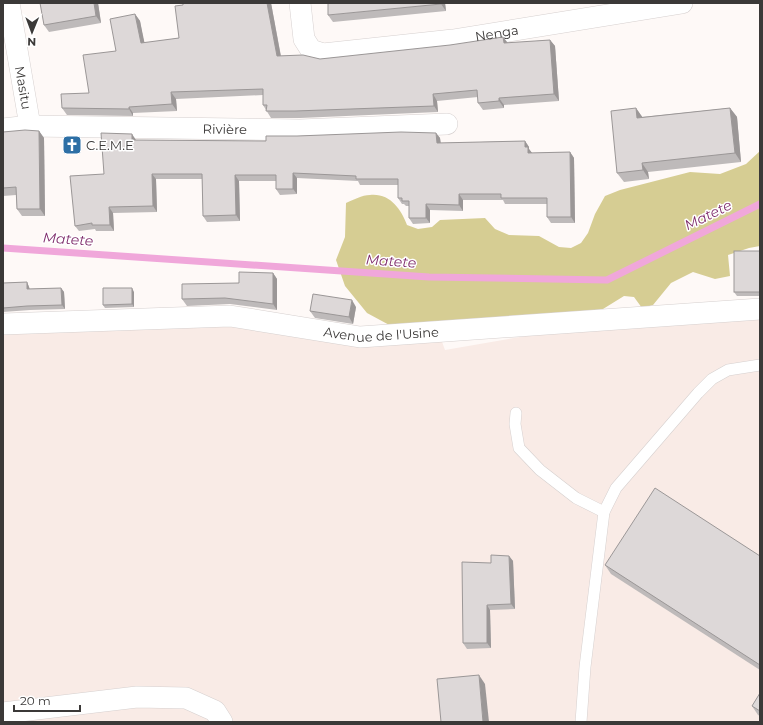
<svg xmlns="http://www.w3.org/2000/svg" width="763" height="725" font-family="Montserrat,sans-serif">
<style>
.built{fill:#f9ebe6}
.green{fill:#d6cd93}
.lines{fill:none;stroke-linecap:round;stroke-linejoin:round}
.stream{stroke:#f0a7da;stroke-width:7}
.lane-casing{stroke:#d6d0cf;stroke-width:12}
.street-casing{stroke:#d6d0cf;stroke-width:22}
.lane{stroke:#fff;stroke-width:11}
.street{stroke:#fff;stroke-width:21}
.wall{fill:#bebaba}
.shaded-wall{fill:#9b9797}
.building{fill:#ddd8d8;stroke:#9b9797}
.labels{text-anchor:middle;dominant-baseline:central;stroke-width:3;stroke-linejoin:round;paint-order:stroke}
.street-label{font-size:13px;fill:#3b3938;stroke:#fff}
.poi-label{font-size:13px;fill:#3b3938;stroke:#fff;text-anchor:start}
.water-label{font-size:14px;font-style:italic;fill:#7e2b6b;stroke:#fff}
</style>
<rect width="100%" height="100%" fill="#fef9f7"/>
<!-- built -->
<polygon class="built" points="760,308 760,722 3,722 3,328 230,317 441,339 445,350 630,318"/>
<!-- green -->
<path class="green" d="M760,151V246L749,248L728,255L730,276L715,279L693,272L671,283L653,305L642,308L634,297L624,296L603,309L596,311L393,327L367,313L345,286L336,260L345,237L346,203C353,200 362,195 370,195C390,193 401,209 407,225L418,229L432,227L440,220L485,218L495,229L509,235L539,236L559,247L571,248L581,243L588,233L595,214L605,196L620,190L690,172L720,174L746,164Z"/>
<g class="lines">
<!-- stream -->
<polyline class="stream" points="3,248 429,277 607,280 760,204"/>
<defs>
<g id="lane">
<polyline points="516,413 515,424 519,448 540,470 576,498 604,512"/>
<polyline points="581,722 585,667 604,512 616,488 698,393 712,379 728,370 760,365"/>
</g>
<g id="street">
<path id="s1" d="M9,3L30,126"/>
<path id="s2" d="M300,3L304,39L311,50L323,54L453,40L682,3"/>
<path id="s3" d="M3,129L30,126L300,130L447,124"/>
<path id="s4" d="M3,324L230,316L360,337L760,309"/>
<polyline points="3,713 137,697 186,698 215,711 222,722"/>
</g>
</defs>
<!-- lane casing -->
<use href="#lane" class="lane-casing"/>
<!-- street casing -->
<use href="#street" class="street-casing"/>
<!-- lane -->
<use href="#lane" class="lane"/>
<!-- street -->
<use href="#street" class="street"/>
</g>
<!-- wall -->
<g class="wall">
<polygon points="98,3 101,23 49,32 44,25"/>
<polygon points="271,3 281,56 320,59 507,43 550,40 555,46 559,101 504,105 504,108 483,110 478,103 478,97 437,101 438,112 300,118 271,118 263,105 263,95 176,99 177,111 133,113 133,116 67,115 62,108 89,93 116,51 135,14 140,21 144,43 179,38 183,5"/>
<polygon points="445,3 446,11 333,22 328,15"/>
<polygon points="636,108 642,117 730,108 737,117 741,162 648,172 649,179 624,182 617,173"/>
<polygon points="39,131 44,138 45,216 22,216 17,209 16,195 3,196 3,132"/>
<polygon points="436,133 440,138 441,143 525,141 529,147 529,149 532,153 570,152 574,158 575,223 551,223 547,217 547,204 505,204 503,200 463,200 463,211 430,210 430,223 413,224 409,218 409,206 406,206 404,204 402,204 398,198 398,185 360,185 358,181 297,178 297,194 280,195 276,189 276,181 239,181 240,221 207,222 203,216 202,179 156,179 157,212 113,213 114,231 96,231 95,229 79,231 75,226 136,140 266,141 297,136"/>
<polygon points="760,251 760,296 737,296 734,292"/>
<polygon points="273,273 277,279 277,310 230,304 187,306 182,299"/>
<polygon points="3,282 4,283 27,282 29,287 30,289 61,288 64,292 65,309 30,310 3,312"/>
<polygon points="134,292 134,307 105,308 103,305"/>
<polygon points="356,307 353,324 315,318 310,311"/>
<polygon points="509,556 513,561 515,609 490,610 491,648 467,649 463,643 491,563"/>
<polygon points="760,556 760,670 611,574 605,565"/>
<polygon points="760,693 760,716 758,715 752,706"/>
</g>
<!-- shaded-wall -->
<g class="shaded-wall">
<polygon points="94,3 98,3 101,23 96,16"/>
<polygon points="267,3 271,3 282,63 277,56"/>
<polygon points="441,3 445,3 446,11 441,4"/>
<polygon points="135,14 140,21 146,50 141,43"/>
<polygon points="503,37 508,43 504,43"/>
<polygon points="550,40 555,46 559,101 554,94"/>
<polygon points="171,92 176,99 177,111 172,104"/>
<polygon points="433,94 437,101 438,112 434,106"/>
<polygon points="499,98 504,105 504,108 499,101"/>
<polygon points="129,107 133,113 133,116 129,109"/>
<polygon points="636,108 643,118 637,118"/>
<polygon points="730,108 737,117 741,162 735,153"/>
<polygon points="39,131 44,138 45,216 40,209"/>
<polygon points="436,133 440,138 441,149 437,143"/>
<polygon points="132,134 136,140 136,146 132,140"/>
<polygon points="525,141 529,147 529,149 532,153 528,153 525,147"/>
<polygon points="570,152 574,158 575,223 571,217"/>
<polygon points="642,163 648,172 649,179 643,170"/>
<polygon points="293,173 297,178 297,194 293,189"/>
<polygon points="152,174 156,179 157,212 153,206"/>
<polygon points="235,175 239,181 240,221 236,215"/>
<polygon points="459,194 463,200 463,211 459,205"/>
<polygon points="426,204 430,210 430,223 426,218"/>
<polygon points="109,207 113,213 114,231 110,225"/>
<polygon points="273,273 277,279 277,310 273,304"/>
<polygon points="27,282 29,287 30,293 27,289"/>
<polygon points="61,288 64,292 65,309 62,305"/>
<polygon points="132,288 134,292 134,307 132,304"/>
<polygon points="352,300 356,307 353,324 349,317"/>
<polygon points="509,556 513,561 515,609 511,604"/>
<polygon points="487,605 490,610 491,648 487,643"/>
<polygon points="479,675 485,684 489,722 483,722"/>
</g>
<!-- building -->
<g class="building">
<polygon points="40,3 94,3 96,16 44,25"/>
<polygon points="183,3 267,3 277,56 303,55 320,59 450,45 503,37 504,43 550,40 554,94 499,98 499,101 478,103 477,90 433,94 434,106 295,111 266,111 267,105 263,105 263,89 171,92 172,104 129,107 129,109 62,108 61,94 89,93 83,55 116,51 110,19 135,14 141,43 179,38 175,6 183,5"/>
<polygon points="328,3 441,3 441,4 328,15"/>
<polygon points="636,108 637,118 730,108 735,153 642,163 643,170 617,173 611,111"/>
<polygon points="25,130 39,131 40,209 17,209 16,187 3,188 3,132"/>
<polygon points="401,132 436,133 437,143 525,141 525,147 528,147 528,153 570,152 571,217 547,217 547,198 501,198 501,194 459,194 459,205 426,204 426,218 409,218 409,201 402,201 402,198 398,198 398,179 356,179 356,176 293,173 293,189 276,189 276,175 235,175 236,215 203,216 202,174 152,174 153,206 109,207 110,225 92,225 92,223 75,226 70,176 104,174 101,133 132,134 132,140 266,141 266,136 297,136"/>
<rect x="734" y="251" width="26" height="41"/>
<polygon points="239,272 273,273 273,304 225,298 182,299 182,284 239,283"/>
<polygon points="27,282 27,289 61,288 62,305 27,306 3,308 3,283"/>
<polygon points="103,288 132,288 132,304 103,305"/>
<polygon points="313,294 352,300 349,317 310,311"/>
<polygon points="655,488 760,556 760,665 605,565"/>
<polygon points="491,555 509,556 511,604 487,605 487,643 463,643 462,562 491,563"/>
<polygon points="479,675 483,722 441,722 437,679"/>
<polygon points="760,693 760,711 752,706"/>
</g>
<!-- icons -->
<defs>
<symbol id="church-square" viewBox="-11 -11 22 22"><rect x="-9" y="-9" width="18" height="18" rx="4" fill="#2d6fa5" stroke="#fff"/><path d="M-1.2-6h2.4v3.5h3.3v2.4h-3.3V6h-2.4V-.1h-3.3v-2.4h3.3Z" fill="#fff"/></symbol>
</defs>
<g fill-rule="evenodd">
<use href="#church-square" x="61" y="134" width="22" height="22"/>
</g>
<g class="labels">
<!-- street labels -->
<g class="street-label">
<text stroke="none"><textPath href="#s2" startOffset="237">Nenga</textPath></text>
<text stroke="none"><textPath href="#s1" startOffset="86">Masitu</textPath></text>
<text stroke="none"><textPath href="#s3" startOffset="222">Rivière</textPath></text>
<text stroke="none"><textPath href="#s4" startOffset="380">Avenue de l'Usine</textPath></text>
</g>
<!-- poi labels -->
<g class="poi-label">
<text x="86" y="145">C.E.M.E</text>
</g>
<!-- water labels -->
<g class="water-label">
<text transform="translate(708 215) rotate(-26)">Matete</text>
<text transform="translate(68 239) rotate(4)">Matete</text>
<text transform="translate(391 261) rotate(4)">Matete</text>
</g>
</g>
<!-- border -->
<rect width="763" height="725" fill="none" stroke="#3b3938" stroke-width="8"/>
<!-- north arrow -->
<g transform="translate(32 32) rotate(181)" stroke="#ffffff" stroke-width="3" paint-order="stroke">
<path d="M0-3L7 15L0 10L-7 15Z" fill="#3b3938"/>
<text y="-6" font-size="11" font-weight="bold" text-anchor="middle" fill="#3b3938">N</text>
</g>
<!-- scale -->
<path d="M14 705v6h66v-6" fill="none" stroke="#3b3938" stroke-width="2"/>
<text x="20" y="705" font-size="12" fill="#3b3938" stroke="#ffffff" stroke-width="3" paint-order="stroke">20 m</text>
</svg>
